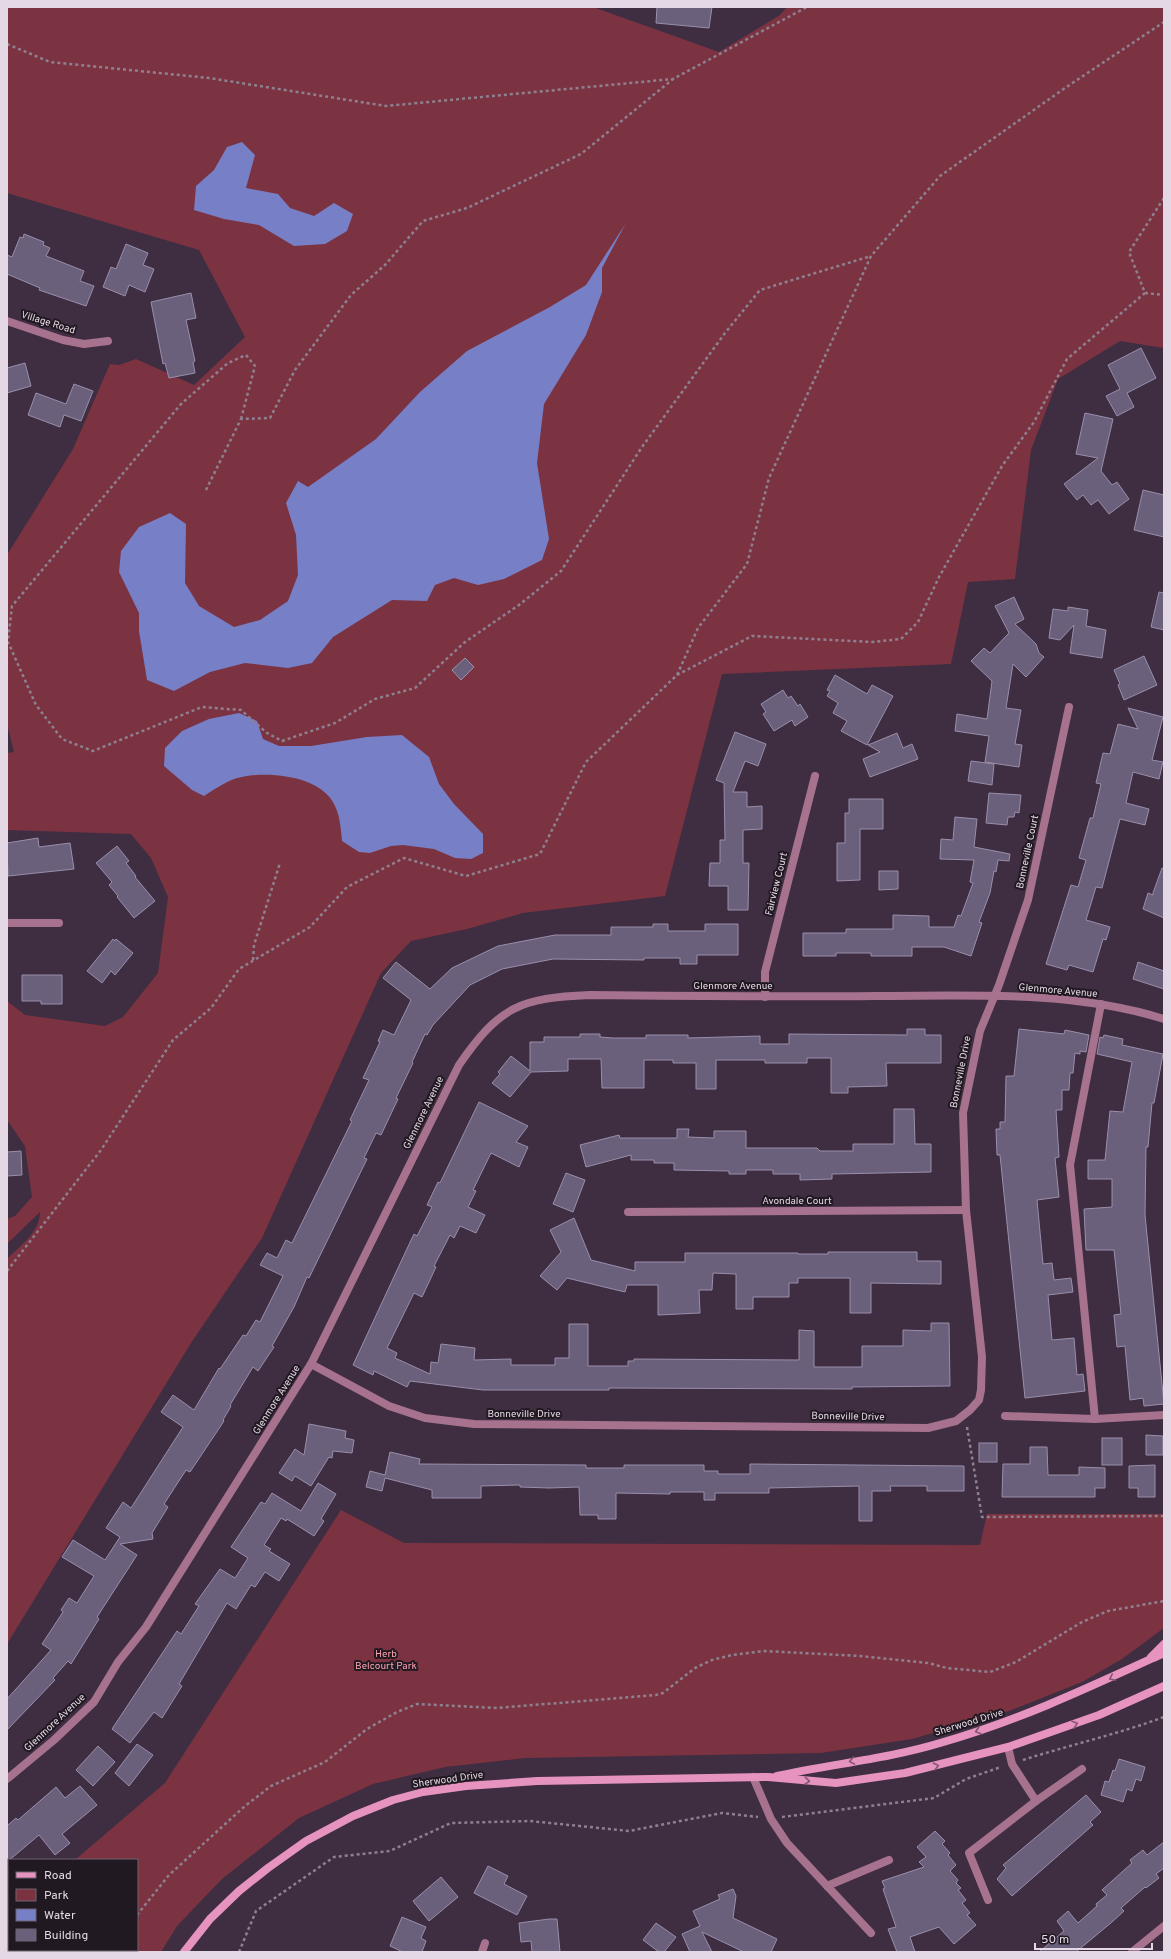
<svg xmlns="http://www.w3.org/2000/svg" width="1171" height="1959" font-family="Overpass,sans-serif">
<style>
.green{fill:#7c3341}
.water{fill:#777fc6}
.building{fill:#6a607b;stroke:#998fac}
.lines{fill:none;stroke-linecap:round;stroke-linejoin:round}
.path{stroke:#8f8090;stroke-width:2.5;stroke-dasharray:3 3;stroke-linecap:butt}
.lane{stroke:#a6728d;stroke-width:8}
.street{stroke:#a6728d;stroke-width:8}
.secondary{stroke:#e693bf;stroke-width:8}
.oneway{stroke:#845670}
.labels{text-anchor:middle;dominant-baseline:central;stroke-width:4;stroke-linejoin:round;paint-order:stroke}
.street-label{font-size:10px;fill:#e4d8e4;stroke:#211922}
.park-label{font-size:10px;fill:#ffa3b0;stroke:#211922}
</style>
<rect width="100%" height="100%" fill="#3f2d41"/>
<!-- green -->
<g class="green">
<path d="M7,7H593L719,52L780,15L787,7H1164V348L1120,341L1058,379L1031,450L1015,579L968,582L951,664L722,674L665,896L523,913L467,929L411,941L381,973L262,1238L191,1343L7,1644V1259C20,1246 40,1232 40,1212L7,1244V1219L15,1216L32,1197L25,1146L7,1120V1001L25,1015L105,1026L123,1017L158,973L168,897L151,858L131,834L7,830V753L14,752L7,724V555L73,449L110,364L119,365L136,359L194,385L245,337L199,250L7,193Z"/>
<polygon points="341,1510 404,1543 980,1545 987,1514 1164,1514 1164,1628 1122,1659 1082,1682 1009,1711 912,1739 821,1753 525,1758 445,1767 373,1784 299,1818 222,1879 177,1926 161,1952 7,1952 7,1917 9,1916 9,1950 137,1950 137,1860 75,1860 165,1783"/>
</g>
<!-- water -->
<g class="water">
<polygon points="242,142 255,155 246,188 278,194 290,208 314,216 334,203 353,214 347,231 325,244 294,246 259,225 224,219 194,210 196,186 214,170 227,147"/>
<polygon points="626,223 602,268 602,292 586,335 544,404 537,463 549,539 542,560 504,579 478,585 454,578 435,585 427,601 392,600 333,637 312,663 288,668 245,663 210,672 174,691 147,680 139,631 139,613 119,572 121,551 139,527 170,513 186,524 185,583 199,606 234,627 260,620 288,601 298,575 296,535 286,503 298,481 308,487 376,439 420,392 467,351 550,307 586,285"/>
<path d="M239,713L257,721L263,739L279,746H311L367,737L402,735L429,757L439,784L454,804L483,834V853L471,859L455,858L434,849L403,845L391,846L370,853L359,852L342,841C341,830 340,816 335,806C322,776 270,771 242,777C229,779 215,789 204,796L192,790L164,766L165,748L182,731L209,719Z"/>
</g>
<!-- building -->
<g class="building">
<polygon points="657,7 712,7 709,28 656,23"/>
<polygon points="24,234 44,242 43,245 50,248 46,256 84,271 80,281 94,286 86,306 39,290 40,288 7,274 7,255 12,257 20,237 23,238"/>
<polygon points="126,244 148,253 143,265 154,269 145,292 129,285 125,296 103,287 111,267 116,269"/>
<polygon points="191,293 196,318 186,320 195,361 193,362 195,373 169,378 165,363 163,364 151,302"/>
<polygon points="1141,348 1156,378 1127,393 1134,407 1117,416 1106,396 1120,389 1108,365"/>
<polygon points="25,363 31,386 7,393 7,368"/>
<polygon points="74,384 93,391 81,421 64,415 60,427 28,415 36,393 66,404"/>
<polygon points="1085,413 1113,419 1101,471 1112,485 1117,482 1129,499 1109,514 1098,500 1091,505 1083,495 1077,500 1064,484 1098,458 1076,454"/>
<polygon points="1143,490 1164,495 1164,537 1134,530"/>
<polygon points="1159,592 1164,593 1164,630 1151,627"/>
<polygon points="1014,597 1024,619 1015,624 1036,644 1039,653 1044,657 1026,677 1013,664 1006,708 1021,710 1015,744 1022,745 1019,767 985,762 989,736 955,731 957,714 987,719 992,681 971,661 984,648 990,653 1009,633 995,606"/>
<polygon points="1068,607 1088,610 1086,626 1106,630 1102,658 1070,653 1074,625 1060,640 1049,638 1053,609 1068,611"/>
<polygon points="1144,656 1157,685 1124,700 1118,685 1120,684 1114,670"/>
<polygon points="465,658 474,667 461,680 452,670"/>
<polygon points="835,675 867,694 872,685 893,696 867,745 841,731 847,721 833,713 838,703 827,696 830,691 827,690"/>
<polygon points="783,690 788,698 791,696 798,706 800,704 808,717 795,726 792,720 774,731 763,714 766,712 761,704"/>
<polygon points="1128,708 1163,717 1152,760 1163,762 1159,779 1133,772 1126,803 1149,809 1145,825 1120,819 1102,888 1096,887 1086,920 1110,927 1106,940 1103,939 1093,972 1069,965 1067,970 1046,964 1071,885 1078,887 1086,860 1079,858 1090,818 1093,818 1101,784 1096,783 1103,753 1110,754 1118,724 1138,729"/>
<polygon points="735,732 766,744 758,766 745,761 733,792 747,792 747,807 762,806 762,829 743,830 743,863 749,863 748,910 728,910 728,886 709,886 710,863 720,863 720,840 725,840 724,783 716,780"/>
<polygon points="897,733 903,748 912,744 918,759 870,777 863,759 880,752 868,745"/>
<polygon points="971,761 994,764 992,785 968,781"/>
<polygon points="989,793 1021,795 1019,813 1015,812 1014,817 1008,817 1007,825 986,823"/>
<polygon points="849,799 883,799 883,829 860,829 860,880 837,881 837,843 845,843 845,813 849,813"/>
<polygon points="955,817 977,819 974,847 1010,854 1009,861 998,860 996,872 994,871 990,893 979,922 982,923 971,956 944,947 912,947 912,956 871,956 871,953 836,953 836,956 803,956 803,933 846,933 846,929 893,929 893,915 929,916 929,927 954,927 958,915 961,916 973,883 970,882 974,860 940,859 941,839 953,840"/>
<polygon points="38,838 39,847 70,843 74,869 8,876 7,843"/>
<polygon points="117,846 129,861 126,863 136,876 135,877 155,901 134,918 117,897 118,896 109,885 112,882 96,863"/>
<polygon points="1162,868 1164,869 1164,918 1143,909 1148,893 1153,895 1153,893"/>
<polygon points="879,871 898,871 898,889 879,890"/>
<polygon points="653,924 668,924 668,931 705,931 705,924 738,924 738,955 697,955 697,964 680,964 680,958 644,958 644,960 553,959 502,969 470,985 433,1025 427,1035 425,1034 412,1062 413,1063 396,1098 398,1099 381,1135 376,1133 364,1158 367,1159 309,1278 307,1277 294,1307 272,1346 274,1347 258,1371 253,1367 230,1405 231,1406 223,1420 224,1421 190,1472 186,1470 164,1504 168,1507 152,1533 153,1539 120,1544 137,1555 97,1617 99,1619 71,1664 68,1661 53,1678 55,1680 7,1730 7,1699 51,1650 42,1644 63,1612 61,1610 69,1598 77,1603 94,1576 62,1557 73,1540 105,1560 120,1537 106,1528 123,1502 131,1508 183,1427 161,1412 173,1395 194,1410 219,1368 220,1369 243,1335 246,1336 256,1320 260,1322 283,1276 260,1265 267,1253 277,1258 286,1240 292,1243 352,1121 350,1120 369,1080 363,1078 380,1042 378,1041 383,1030 394,1035 411,1000 383,978 396,962 430,989 452,968 498,946 555,935 611,935 611,927 653,927"/>
<polygon points="113,939 115,941 116,939 133,953 115,975 111,971 102,983 87,971"/>
<polygon points="1138,962 1164,971 1164,989 1133,979"/>
<polygon points="22,975 62,975 62,1004 41,1004 41,1001 22,1001"/>
<polygon points="907,1029 925,1029 925,1035 941,1035 941,1063 886,1063 887,1086 848,1087 848,1093 831,1093 831,1058 807,1058 807,1063 765,1063 765,1060 716,1060 716,1089 696,1089 696,1063 673,1063 673,1060 644,1060 644,1088 602,1088 601,1059 568,1059 568,1071 531,1072 510,1097 492,1083 500,1074 498,1072 511,1056 530,1071 530,1042 544,1042 544,1037 580,1037 580,1034 600,1034 600,1037 613,1038 646,1038 646,1035 688,1035 688,1038 760,1036 760,1044 789,1044 789,1034 907,1035"/>
<polygon points="1019,1029 1064,1034 1065,1030 1089,1035 1086,1052 1080,1051 1080,1054 1075,1053 1073,1073 1070,1073 1069,1090 1062,1090 1062,1110 1056,1110 1059,1157 1055,1158 1059,1197 1037,1200 1043,1264 1052,1263 1054,1280 1071,1278 1073,1292 1048,1295 1052,1340 1074,1338 1077,1375 1083,1374 1085,1391 1025,1398 1000,1155 997,1155 996,1129 1000,1129 1000,1122 1005,1122 1006,1076 1014,1076"/>
<polygon points="1104,1035 1123,1039 1122,1045 1163,1054 1154,1103 1152,1103 1148,1147 1146,1147 1145,1215 1164,1404 1144,1406 1143,1398 1130,1400 1125,1346 1117,1347 1114,1315 1121,1314 1114,1250 1086,1250 1084,1209 1112,1207 1112,1179 1088,1179 1088,1160 1105,1160 1110,1111 1123,1112 1132,1062 1097,1054 1100,1037 1103,1038"/>
<polygon points="479,1102 528,1126 516,1142 528,1147 519,1167 491,1153 473,1190 476,1191 468,1207 485,1215 476,1233 460,1226 454,1238 450,1235 434,1266 436,1267 422,1297 414,1293 387,1348 397,1353 395,1358 430,1374 431,1362 438,1363 441,1344 475,1348 474,1360 511,1359 511,1365 555,1365 555,1358 569,1358 569,1324 588,1324 588,1366 628,1366 628,1361 634,1361 634,1359 799,1360 799,1330 814,1331 814,1367 862,1367 862,1346 903,1346 903,1330 931,1331 931,1323 949,1323 950,1386 852,1387 852,1389 609,1388 609,1390 483,1390 410,1381 407,1387 374,1371 373,1375 353,1365 405,1253 414,1234 417,1236 432,1207 427,1205 438,1182 440,1183"/>
<polygon points="894,1109 914,1109 915,1144 931,1144 931,1172 832,1174 832,1179 800,1180 800,1174 773,1174 773,1170 746,1170 746,1174 729,1174 729,1171 674,1170 674,1163 654,1163 654,1160 631,1160 631,1155 586,1167 580,1145 619,1135 620,1138 677,1138 677,1129 689,1129 688,1137 714,1138 714,1131 746,1131 746,1148 817,1148 820,1151 853,1151 853,1144 894,1144"/>
<polygon points="21,1151 22,1175 7,1176 7,1152"/>
<polygon points="566,1173 585,1180 573,1212 553,1204"/>
<polygon points="574,1218 591,1260 635,1271 635,1262 685,1262 685,1253 798,1253 798,1254 828,1254 828,1252 917,1252 917,1261 941,1261 941,1284 871,1283 871,1313 850,1313 850,1278 798,1278 798,1283 789,1283 789,1297 753,1297 753,1309 736,1309 736,1274 713,1273 712,1290 699,1290 700,1313 658,1315 658,1285 627,1285 625,1292 567,1278 557,1290 540,1276 561,1252 550,1230"/>
<polygon points="309,1424 346,1431 345,1438 354,1440 352,1453 333,1451 332,1458 329,1457 311,1486 295,1476 292,1481 279,1473 295,1449 304,1455"/>
<polygon points="1146,1435 1163,1436 1163,1455 1146,1455"/>
<rect x="1102" y="1438" width="20" height="27"/>
<rect x="979" y="1443" width="18" height="19"/>
<polygon points="1030,1447 1047,1447 1048,1475 1079,1475 1079,1467 1105,1468 1105,1488 1095,1488 1095,1497 1002,1497 1003,1464 1030,1464"/>
<polygon points="390,1452 420,1459 419,1464 586,1465 586,1468 624,1468 624,1465 704,1465 704,1471 718,1471 718,1474 750,1474 750,1464 964,1466 964,1491 927,1491 927,1486 890,1486 891,1491 872,1491 872,1521 859,1521 859,1486 769,1488 769,1493 715,1493 715,1500 704,1500 704,1492 670,1492 670,1494 616,1493 616,1519 598,1519 598,1515 580,1515 579,1487 549,1488 520,1487 520,1485 481,1486 481,1498 432,1498 432,1490 385,1478 382,1491 366,1487 370,1471 385,1475"/>
<polygon points="1155,1465 1155,1497 1138,1497 1138,1488 1129,1488 1129,1466"/>
<polygon points="318,1483 336,1494 321,1519 324,1521 314,1536 287,1519 286,1521 281,1518 264,1545 271,1549 269,1551 290,1564 279,1581 265,1572 255,1587 251,1585 236,1609 227,1603 179,1684 182,1686 162,1718 154,1712 130,1743 112,1729 177,1631 181,1634 199,1606 195,1604 220,1569 235,1578 248,1558 231,1547 261,1502 265,1504 272,1493 301,1511"/>
<polygon points="137,1744 153,1755 129,1786 115,1773"/>
<polygon points="98,1746 115,1762 93,1786 76,1770"/>
<polygon points="1119,1759 1145,1767 1141,1781 1136,1779 1132,1791 1127,1789 1123,1802 1101,1795 1105,1781 1109,1782 1113,1770 1115,1771"/>
<polygon points="80,1786 97,1805 62,1834 70,1843 55,1855 39,1835 7,1862 7,1826 16,1818 18,1820 56,1787 65,1798"/>
<polygon points="1086,1795 1101,1812 1090,1822 1093,1825 1012,1896 997,1879 1006,1868 1003,1865"/>
<polygon points="935,1831 945,1841 942,1844 950,1853 948,1855 956,1865 950,1871 958,1880 956,1883 961,1888 958,1890 966,1900 962,1903 970,1913 967,1915 976,1925 954,1944 939,1927 910,1937 915,1952 897,1952 888,1929 896,1927 883,1889 885,1888 882,1881 924,1867 919,1862 926,1857 917,1847"/>
<polygon points="1164,1842 1164,1868 1156,1874 1159,1878 1146,1888 1145,1887 1121,1908 1124,1911 1112,1922 1076,1952 1039,1952 1064,1931 1057,1921 1068,1911 1078,1923 1097,1906 1096,1904 1107,1895 1102,1890 1132,1863 1130,1860 1143,1850 1147,1855"/>
<polygon points="488,1866 508,1876 504,1884 527,1896 517,1915 474,1893"/>
<polygon points="441,1877 458,1897 429,1921 413,1901"/>
<polygon points="733,1889 736,1896 733,1918 777,1939 771,1952 744,1952 702,1932 712,1952 690,1952 682,1934 700,1926 693,1911 720,1899 718,1895"/>
<polygon points="402,1917 426,1927 421,1938 426,1941 422,1952 403,1952 390,1946"/>
<polygon points="549,1919 557,1919 560,1952 532,1952 531,1941 521,1942 519,1923"/>
<polygon points="656,1923 676,1937 664,1952 659,1952 643,1940"/>
</g>
<g class="lines">
<!-- path -->
<g class="path">
<polyline points="7,44 50,62 209,78 386,106 673,79 807,7"/>
<polyline points="1145,293 1164,295"/>
<polyline points="241,419 255,366 246,355 228,363 181,404 12,606 8,642 36,705 62,739 93,751 202,707 241,710 267,733 282,741 335,723 375,699 415,688 465,642 519,605 561,571 642,447 725,333 760,290 871,256"/>
<polyline points="206,490 241,419 270,418 295,370 351,295 385,265 423,221 467,208 581,154 673,79"/>
<polyline points="677,675 752,636 872,642 901,639 918,622 939,577 1002,466 1034,422 1067,359 1145,293 1129,252 1164,198"/>
<polyline points="253,960 254,945 280,863"/>
<polyline points="7,1271 101,1150 173,1040 211,1008 239,969 310,927 347,887 404,858 466,876 540,854 586,762 677,675 698,628 747,564 769,478 871,256 940,176 1065,88 1164,22"/>
<polyline points="967,1427 982,1517 1164,1516"/>
<path d="M1023,1760C1070,1745 1118,1734 1164,1717"/>
<polyline points="782,1817 934,1798 966,1779 1001,1767"/>
<polyline points="137,1915 169,1875 245,1806 271,1786 325,1762 367,1729 397,1712 417,1704 497,1708 656,1695 663,1693 695,1668 712,1660 732,1655 764,1651 860,1656 928,1663 947,1668 990,1672 1016,1662 1082,1622 1108,1611 1164,1601"/>
<polyline points="110,1952 112,1950"/>
<polyline points="239,1952 256,1911 334,1857 390,1851 451,1823 530,1821 629,1831 722,1813 758,1817"/>
</g>
<!-- lane -->
<g class="lane">
<polyline points="1005,1416 1095,1419 1164,1415"/>
<polyline points="1095,1419 1070,1165 1101,1004"/>
<polyline points="753,1777 771,1819 787,1843 871,1933"/>
<polyline points="1036,1801 1082,1769"/>
<polyline points="827,1886 889,1860"/>
<polyline points="988,1900 969,1853 1036,1801 1012,1764 1008,1747"/>
</g>
<!-- street -->
<g class="street">
<polyline points="7,321 63,340 84,344 108,341"/>
<polyline points="7,923 59,923"/>
<polyline points="765,997 765,972 815,776"/>
<polyline points="628,1212 966,1210"/>
<polyline points="311,1364 389,1406 425,1418 474,1424 928,1428 956,1421 970,1410 979,1400 981,1390 982,1357 966,1210 963,1113 980,1031 999,985 1028,900 1069,707"/>
<path d="M7,1779L54,1740L94,1702L118,1662L146,1627L311,1364L459,1065C500,1006 520,998 590,995C685,996 780,997 875,996C971,996 1071,990 1164,1019"/>
<polyline points="482,1952 485,1943"/>
<polyline points="1132,1952 1164,1926"/>
</g>
<!-- secondary -->
<g class="secondary">
<polyline points="1151,1657 1164,1644"/>
<path d="M777,1776C831,1764 887,1759 940,1743C1018,1721 1090,1687 1164,1653"/>
<polyline points="184,1952 210,1919 239,1891 268,1868 306,1841 353,1816 393,1800 423,1792 466,1786 537,1781 768,1777 836,1783 905,1773 1008,1747 1099,1715 1164,1686"/>
</g>
</g>
<!-- one-way arrows -->
<defs><path id="oneway-chevron" d="M-2-3.5L2.5 0L-2 3.5" fill="none" stroke-width="1.6" stroke-linecap="round" stroke-linejoin="round"/></defs>
<g class="oneway">
<use href="#oneway-chevron" transform="translate(1112 1678) rotate(155)"/>
<use href="#oneway-chevron" transform="translate(1075 1724) rotate(-19)"/>
<use href="#oneway-chevron" transform="translate(978 1731) rotate(162)"/>
<use href="#oneway-chevron" transform="translate(852 1761) rotate(170)"/>
<use href="#oneway-chevron" transform="translate(936 1766) rotate(-14)"/>
<use href="#oneway-chevron" transform="translate(807 1781) rotate(5)"/>
</g>
<g class="labels">
<!-- street labels -->
<g class="street-label">
<text transform="translate(48 323) rotate(17)">Village Road</text>
<text transform="translate(1028 852) rotate(-78)">Bonneville Court</text>
<text transform="translate(777 884) rotate(-76)">Fairview Court</text>
<text x="733" y="986">Glenmore Avenue</text>
<text transform="translate(1058 991) rotate(5)">Glenmore Avenue</text>
<text transform="translate(961 1072) rotate(-79)">Bonneville Drive</text>
<text transform="translate(424 1113) rotate(-64)">Glenmore Avenue</text>
<text x="797" y="1201">Avondale Court</text>
<text transform="translate(277 1400) rotate(-58)">Glenmore Avenue</text>
<text x="524" y="1414">Bonneville Drive</text>
<text transform="translate(848 1417) rotate(1)">Bonneville Drive</text>
<text transform="translate(55 1723) rotate(-43)">Glenmore Avenue</text>
<text transform="translate(969 1723) rotate(-17)">Sherwood Drive</text>
<text transform="translate(448 1780) rotate(-8)">Sherwood Drive</text>
</g>
<!-- park labels -->
<g class="park-label">
<text x="386" y="1654">Herb<tspan x="386" dy="12">Belcourt Park</tspan></text>
</g>
</g>
<!-- border -->
<rect width="1171" height="1959" fill="none" stroke="#e4d8e4" stroke-width="16"/>
<!-- legend -->
<rect x="8" y="1859" width="130" height="92" fill="#211922" stroke="#6f6570"/>
<rect x="16" y="1872" width="20" height="6" fill="#e693bf" stroke="#6f6570"/>
<text x="44" y="1879" font-size="12" fill="#e4d8e4">Road</text>
<rect x="16" y="1889" width="20" height="12" fill="#7c3341" stroke="#6f6570"/>
<text x="44" y="1899" font-size="12" fill="#e4d8e4">Park</text>
<rect x="16" y="1909" width="20" height="12" fill="#777fc6" stroke="#6f6570"/>
<text x="44" y="1919" font-size="12" fill="#e4d8e4">Water</text>
<rect x="16" y="1929" width="20" height="12" fill="#6a607b" stroke="#6f6570"/>
<text x="44" y="1939" font-size="12" fill="#e4d8e4">Building</text>
<!-- scale -->
<path d="M1035 1943v6h117v-6" fill="none" stroke="#e4d8e4" stroke-width="2"/>
<text x="1041" y="1943" font-size="12" fill="#e4d8e4" stroke="#211922" stroke-width="3" paint-order="stroke">50 m</text>
</svg>
